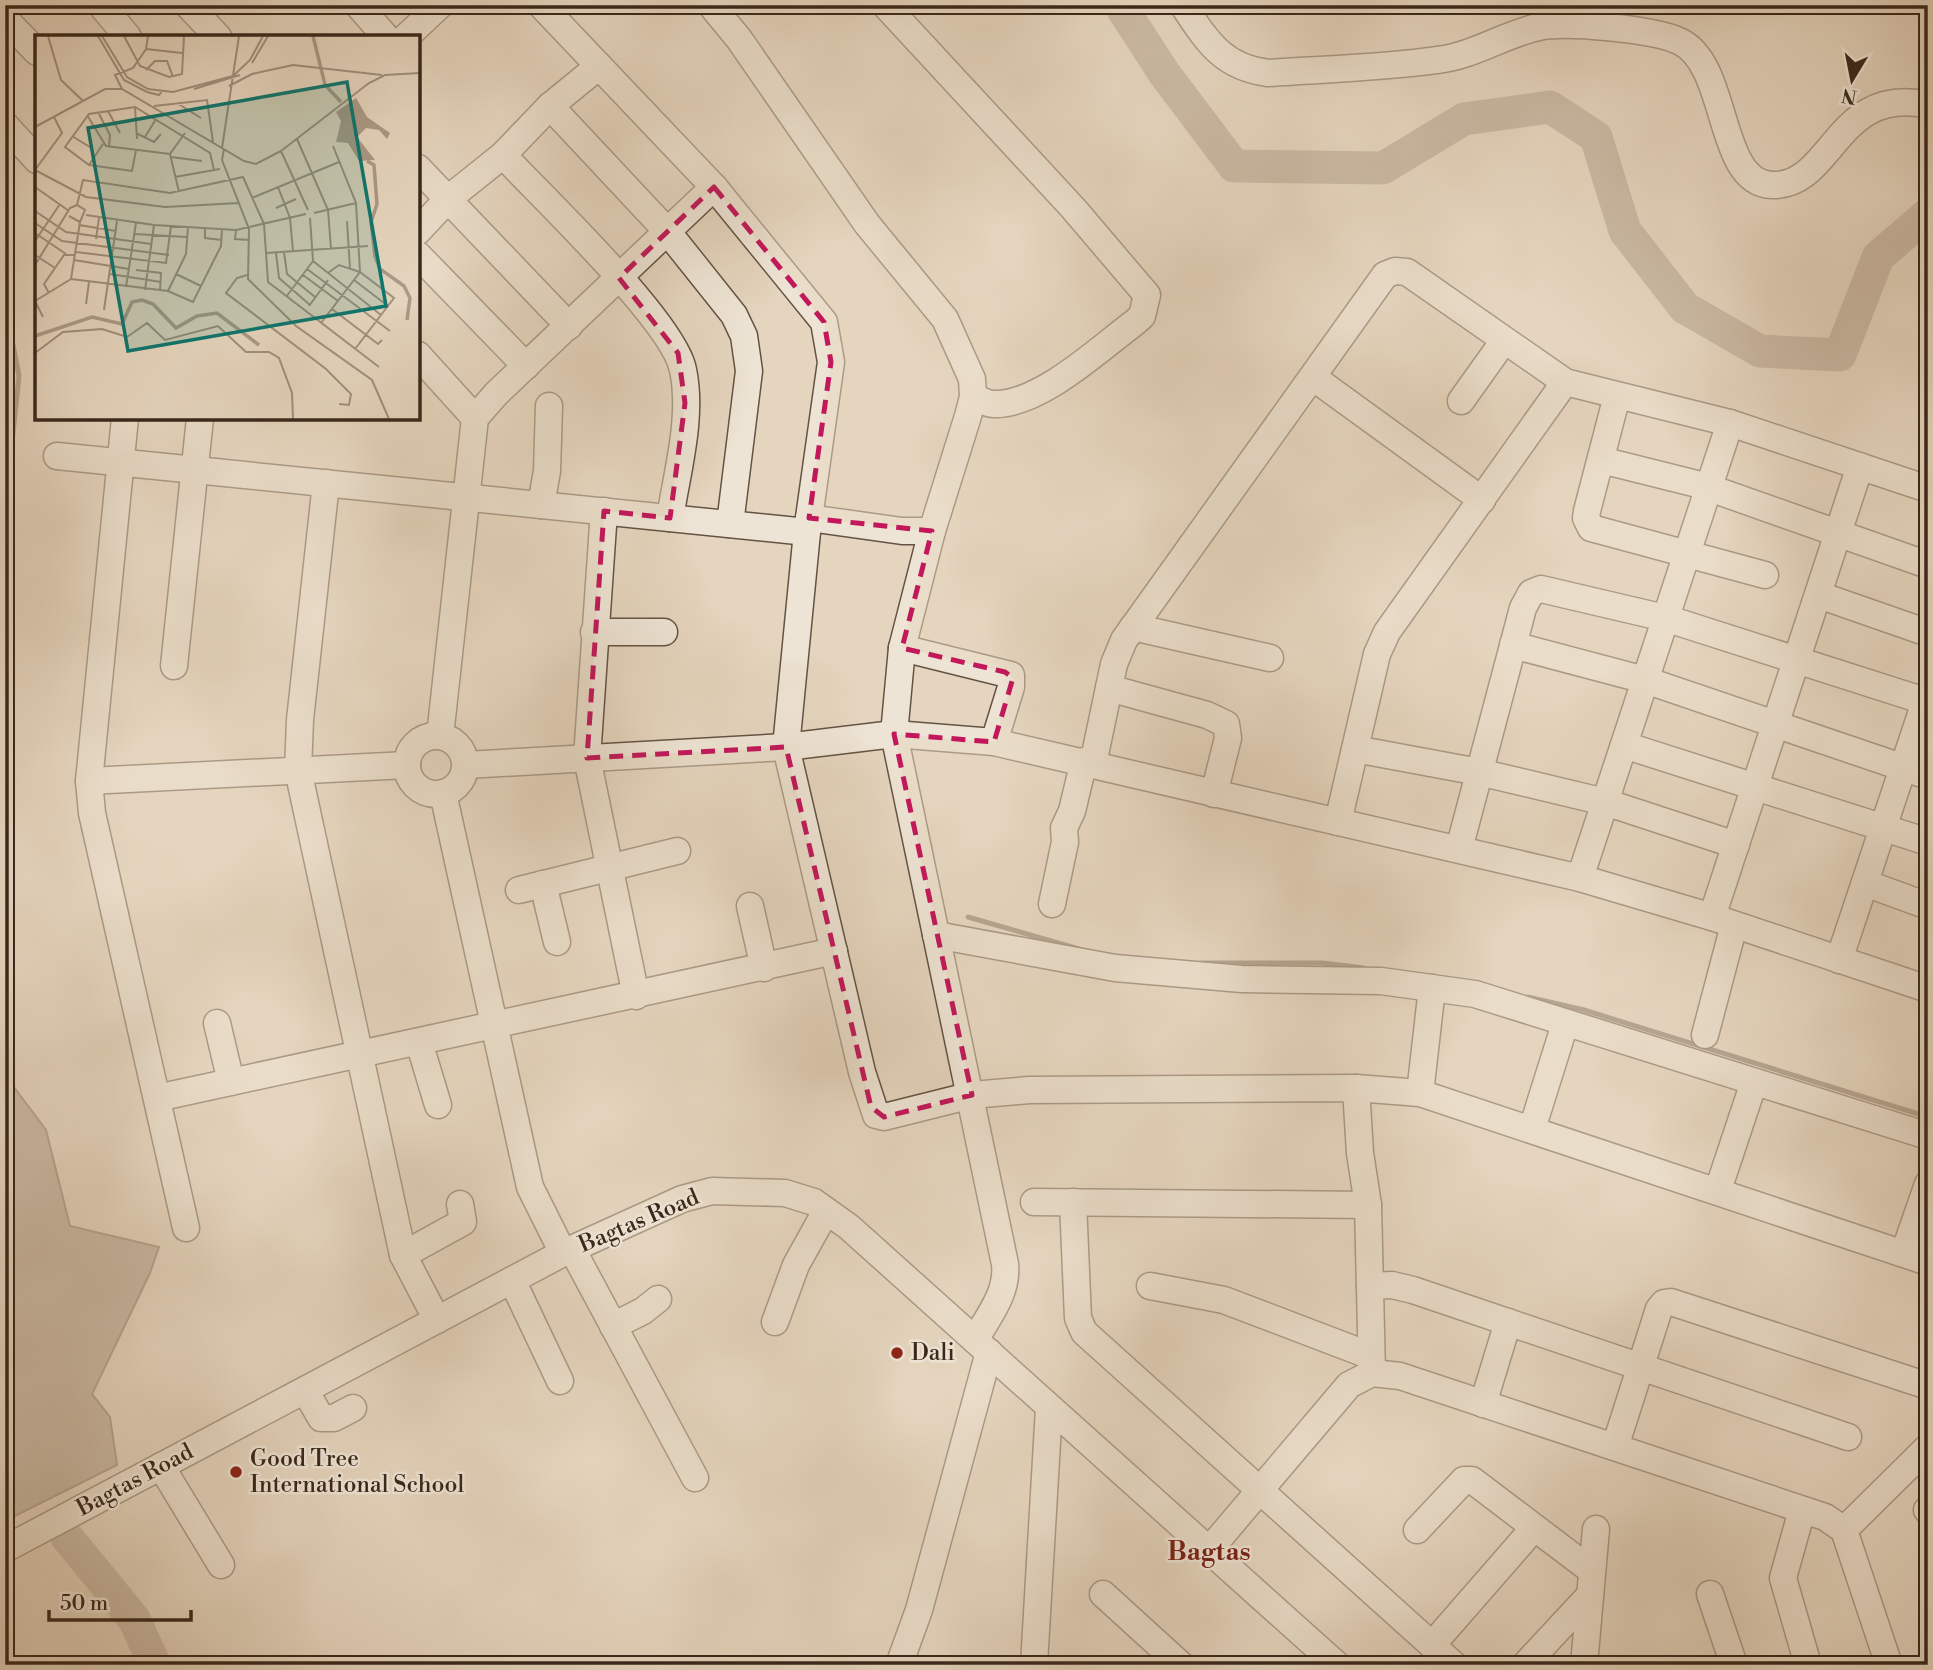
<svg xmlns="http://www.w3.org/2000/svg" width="1933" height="1670" font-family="'Libre Bodoni',serif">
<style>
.water{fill:#ab9a87;stroke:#7d6c5c;stroke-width:2}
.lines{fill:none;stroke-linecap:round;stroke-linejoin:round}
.stream{stroke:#7d6c5c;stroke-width:5}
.river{stroke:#ab9a87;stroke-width:33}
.minor-casing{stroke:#645344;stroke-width:29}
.minor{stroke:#eee4d5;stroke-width:26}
.marked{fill:none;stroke:#c2185b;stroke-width:5;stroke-dasharray:14 9;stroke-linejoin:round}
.poi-dot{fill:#8f2418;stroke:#eee4d5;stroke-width:2.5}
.labels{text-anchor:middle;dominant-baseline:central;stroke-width:5;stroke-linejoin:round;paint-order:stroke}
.street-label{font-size:23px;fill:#39281b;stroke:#eee4d5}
.poi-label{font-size:23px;fill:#39281b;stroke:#eee4d5;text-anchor:start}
.quarter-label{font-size:26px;font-weight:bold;fill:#7a1f14;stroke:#eee4d5}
.inset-river{fill:none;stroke:#ab9a87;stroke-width:3.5}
.inset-road{fill:none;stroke:#a0907d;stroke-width:2}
.view{fill:#0f766e;fill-opacity:0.15;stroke:#0f766e;stroke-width:3.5}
.inset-edge{fill:none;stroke:#39281b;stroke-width:3.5}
</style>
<rect width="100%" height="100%" fill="#e5d5be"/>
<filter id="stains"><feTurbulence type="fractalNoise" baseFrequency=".00286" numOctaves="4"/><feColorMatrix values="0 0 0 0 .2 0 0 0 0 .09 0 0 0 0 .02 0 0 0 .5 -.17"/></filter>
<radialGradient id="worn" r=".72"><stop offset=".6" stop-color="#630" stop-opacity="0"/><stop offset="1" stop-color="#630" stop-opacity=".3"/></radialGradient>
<!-- water -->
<polygon class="water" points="5,1084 13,1086 46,1130 70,1226 159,1247 150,1273 92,1394 110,1417 117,1465 5,1521"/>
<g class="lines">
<!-- stream -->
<g class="stream">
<polyline points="5,303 19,376 9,471 5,623"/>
<polyline points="968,917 1079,949"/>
<polyline points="1202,963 1322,963 1364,968"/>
<polyline points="1528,997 1584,1010 1928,1117"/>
</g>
<!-- river -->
<g class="river">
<polyline points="1120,5 1164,73 1234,166 1383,168 1464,119 1550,107 1596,137 1625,231 1685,308 1760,351 1840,355 1878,257 1928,214"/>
<polyline points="66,1536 134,1619 155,1665"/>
</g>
<defs>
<g id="minor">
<polyline points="101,5 128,37"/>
<polyline points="188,5 218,37"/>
<polyline points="358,5 386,37"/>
<polyline points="541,5 714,187 824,322 831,362 807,532 786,747 862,1072 876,1115 884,1117 972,1095 1029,1090 1356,1088 1420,1093 1928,1262"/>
<path d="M711,5L739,39L867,224L945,319L972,379L973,397L968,416L932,531L902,648L894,734L1005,1264C1008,1293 989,1315 975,1340"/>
<path d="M885,5L1073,208L1147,295L1142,316L1134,323C1099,349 1039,406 993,404C987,404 979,399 973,397"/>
<path d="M1183,5C1207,41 1222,67 1268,73C1324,69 1381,68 1437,60C1473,56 1503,35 1538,27C1566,21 1653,29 1679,41C1730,64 1716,183 1772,185C1833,187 1836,84 1928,105"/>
<polyline points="5,19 37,52"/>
<polyline points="406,37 440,5"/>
<polyline points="550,106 667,231 734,315 744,336 749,371 730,524"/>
<polyline points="5,125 37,160"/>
<path d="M503,155C542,197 674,322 683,370C693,417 677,472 670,518"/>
<polyline points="418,168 569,326"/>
<polyline points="418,231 448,199 503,155 550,106 599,66"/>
<polyline points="418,255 526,366"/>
<polyline points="418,355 475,418"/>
<polyline points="1314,378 1482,500"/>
<polyline points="1617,396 1587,511 1586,518 1591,528 1765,575"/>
<polyline points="1461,401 1503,342"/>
<polyline points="125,418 89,781 92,813 186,1228"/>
<polyline points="57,456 807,532"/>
<polyline points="1601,460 1701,485 1928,565"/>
<polyline points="326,483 300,720 298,770 403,1255 437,1320"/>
<polyline points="541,505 547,471 549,406"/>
<polyline points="604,511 587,758 636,996"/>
<polyline points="809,518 902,531 932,531"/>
<polyline points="1819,595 1928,633"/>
<polyline points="1133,627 1270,658"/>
<polyline points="594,632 664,632"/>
<polyline points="1513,645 1645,680 1928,776"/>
<polyline points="902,648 1011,675 1011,687 994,742"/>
<polyline points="174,666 200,418"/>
<polyline points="1109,688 1207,715 1226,724 1228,738 1214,794"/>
<circle cx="436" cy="765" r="29"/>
<polyline points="440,736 475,418 496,394 714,187"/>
<polyline points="1624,745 1928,842"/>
<polyline points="1355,749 1479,772 1605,802 1736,845"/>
<polyline points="1093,764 1114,664 1124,640 1385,275 1395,271 1407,272 1565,382 1730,423 1928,489"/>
<polyline points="466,765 786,747 894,734 994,742 1580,878 1712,917 1928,989"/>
<polyline points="89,781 407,765"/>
<polyline points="443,793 530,1187 563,1253"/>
<polyline points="1338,822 1377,654 1387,632 1565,382"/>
<polyline points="1459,849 1523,608 1531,593 1541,589 1665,618 1928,702"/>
<polyline points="1580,878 1730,423"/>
<polyline points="1865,883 1928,906"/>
<polyline points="543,884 557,942"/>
<polyline points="519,890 677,851"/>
<polyline points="1052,904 1065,842 1064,828 1072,811 1084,761"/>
<polyline points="750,906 764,968"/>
<polyline points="1712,917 1860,466"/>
<polyline points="936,935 1115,968 1242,979 1381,981 1475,994 1928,1136"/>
<polyline points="1839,960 1928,693"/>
<polyline points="217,1023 231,1082"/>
<polyline points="1705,1035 1734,925"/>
<polyline points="419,1042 438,1105"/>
<polyline points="1356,1088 1360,1153 1368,1205 1372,1373"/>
<polyline points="1420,1093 1432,988"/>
<polyline points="157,1098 834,951"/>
<polyline points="1532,1129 1565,1024"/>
<polyline points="1718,1190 1754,1082"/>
<polyline points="1034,1202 1368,1205"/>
<polyline points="1073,1202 1078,1318 1084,1332 1454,1665"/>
<polyline points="572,1249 695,1478"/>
<polyline points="1904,1253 1928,1184"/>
<polyline points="403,1255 463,1222 460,1204"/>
<polyline points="512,1280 560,1381"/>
<polyline points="1150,1286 1224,1300 1371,1356"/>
<polyline points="1370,1286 1392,1285 1413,1290 1848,1437"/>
<polyline points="775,1322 796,1265 826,1211"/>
<polyline points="613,1326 643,1311 658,1299"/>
<polyline points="305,1390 321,1418 334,1418 353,1408"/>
<polyline points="1483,1404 1508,1322"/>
<polyline points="1615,1447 1659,1309 1664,1303 1671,1302 1928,1386"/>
<polyline points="161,1466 221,1565"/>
<polyline points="1802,1510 1783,1578 1808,1665"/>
<polyline points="1927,1510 1928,1510"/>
<polyline points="1417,1530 1464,1480 1472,1480 1592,1571"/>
<polyline points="1844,1530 1928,1447"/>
<polyline points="5,1549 563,1253 682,1199 712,1191 785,1193 814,1202 849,1227 1337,1665"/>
<polyline points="1210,1549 1349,1385 1372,1373 1400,1376 1825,1517 1844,1530 1889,1665"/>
<polyline points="1103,1594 1181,1665"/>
<polyline points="1710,1594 1734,1665"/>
<polyline points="1432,1645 1534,1528"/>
<polyline points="899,1665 919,1610 989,1352"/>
<polyline points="1034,1665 1049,1408"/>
<polyline points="1525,1665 1590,1595"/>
<polyline points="1584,1665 1596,1529"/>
</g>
</defs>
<!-- minor casing -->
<use href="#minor" class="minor-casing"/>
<!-- minor -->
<use href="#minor" class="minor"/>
</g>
<!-- marked area -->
<path d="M0 0H1933V1670H0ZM714,187L824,322L831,362L809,518L932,531L902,648L1005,672L1013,678L994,742L894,734L972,1095L884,1117L871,1107L786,747L587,758L604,511L670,518L685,403L678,353L619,278Z" fill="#e5d5be" fill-opacity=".55" fill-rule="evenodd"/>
<path class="marked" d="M714,187L824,322L831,362L809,518L932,531L902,648L1005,672L1013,678L994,742L894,734L972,1095L884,1117L871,1107L786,747L587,758L604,511L670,518L685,403L678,353L619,278Z"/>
<!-- markers -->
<g class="poi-dot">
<circle cx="897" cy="1353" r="7"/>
<circle cx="236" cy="1472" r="7"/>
</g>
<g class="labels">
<!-- street labels -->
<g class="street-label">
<text transform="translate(639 1221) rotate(-23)">Bagtas Road</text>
<text transform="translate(135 1480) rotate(-28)">Bagtas Road</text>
</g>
<!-- poi labels -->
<g class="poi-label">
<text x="911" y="1353">Dali</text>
<text x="250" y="1459">Good Tree<tspan x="250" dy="26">International School</tspan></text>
</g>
<!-- quarter labels -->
<g class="quarter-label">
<text x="1209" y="1552">Bagtas</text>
</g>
</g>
<!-- overview -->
<g transform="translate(35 35)">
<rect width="385" height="385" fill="#e5d5be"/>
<path d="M321,63L332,82L355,98L352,104L344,95L331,93L322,102L340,125L324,126L313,108L301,107L306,86L301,77Z" fill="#ab9a87"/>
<path class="inset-river" d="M278,1L290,50L306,67M332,126L339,130L342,169L336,187L340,221L345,234L369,251L375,263L372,285M0,301L57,282L87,289L97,267L107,265L118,269L141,293L162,281L182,278L224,310"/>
<path class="inset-road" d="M13,1L26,45L48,66M63,1L89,45L112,57L124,60L127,56M67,1L92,42L113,54L138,57L198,41L215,25L228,1M89,1L105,31L134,42L147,39L149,1M111,14L147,18M217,28L233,1M111,35L120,26H132L138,42M194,51L217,39L258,30L347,40M87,54L80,40L98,33L111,14L113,1M159,54L205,40M142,68L166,83M119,71L172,65L178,107M100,72L102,104M73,76L85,98M63,77L75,100L74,111M52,80L71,111L135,119L150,98M0,92L70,54H87L209,126L221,129L246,116L334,48L350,40L385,38M101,98L119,107L126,99M37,101L58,114M110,102L121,84M262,104L293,175L296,214M298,111L321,168L325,237L359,263L320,314M187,113L204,1M189,114L187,125L214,194L213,244L261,291L337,345L354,384M101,115L97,136L54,130L30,112L54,79L100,72L175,118L179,135M246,116L273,175M135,119L144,157M136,122L167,126M54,130L68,109M0,135L51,162L130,172L204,168M0,135L27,98L19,82M140,142L185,134M0,152L34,176M243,152L255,183L258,216M217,163L304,127M42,170L48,145L135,158L208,142L229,189L233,247L344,332M241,173L261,164M0,176L31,197L116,209M279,178L321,168M51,180L119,190L201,195L271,179M312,186L315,234M0,188L27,206L134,220M44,190L81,196M170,193V203L187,205M201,195L200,204L215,205M0,198L31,219M99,199L152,202M61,204L64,183M0,206L25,169M41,217L131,228L136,191M249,217L252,239L280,262M231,218L333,211M241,218L244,243L275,270M0,220L20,233M39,225L94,234M278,226L346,280M0,230L35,173L42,170L50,175L45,187L34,181M272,234L355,296M101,235L126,238L125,256M75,239L126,247M141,239L166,251M212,240L202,243L191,258L291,334L316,359L314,370L304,369M268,240L303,266M36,244L133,256L158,267L186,211L187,194M319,245L353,271M91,252L101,188M110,255L119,190M133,256L151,219L153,192M14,258L9,249L20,233L29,220H40M251,262L278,226L275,183M51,269L54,247M274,271L293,245M297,274L343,309L347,305M69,275L82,186M8,282L0,266L36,244L45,187M286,288L325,237L304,230L293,238M0,318L28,297L67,294L92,302L112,288L130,305L183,291L211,317H234L244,323L257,358L258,384"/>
<path class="view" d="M312,47L351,271L93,316L53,93Z"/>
<rect width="385" height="385" class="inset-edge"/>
</g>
<!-- margin -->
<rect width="1933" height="1670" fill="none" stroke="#e5d5be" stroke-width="28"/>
<rect x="7" y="7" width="1919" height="1656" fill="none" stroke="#39281b" stroke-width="3.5"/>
<rect x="14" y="14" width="1905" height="1642" fill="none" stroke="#39281b" stroke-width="2"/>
<!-- north arrow -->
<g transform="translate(1852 80) rotate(190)" stroke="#eee4d5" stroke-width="5" paint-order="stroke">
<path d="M0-5L12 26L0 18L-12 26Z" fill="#39281b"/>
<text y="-10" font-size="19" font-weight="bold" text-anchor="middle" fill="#39281b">N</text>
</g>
<!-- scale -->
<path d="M49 1610v10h142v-10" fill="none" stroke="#39281b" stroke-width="3.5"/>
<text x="60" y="1610" font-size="21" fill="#39281b" stroke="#eee4d5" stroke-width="5" paint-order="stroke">50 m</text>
<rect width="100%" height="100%" filter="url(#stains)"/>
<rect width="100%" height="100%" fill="url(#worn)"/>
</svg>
